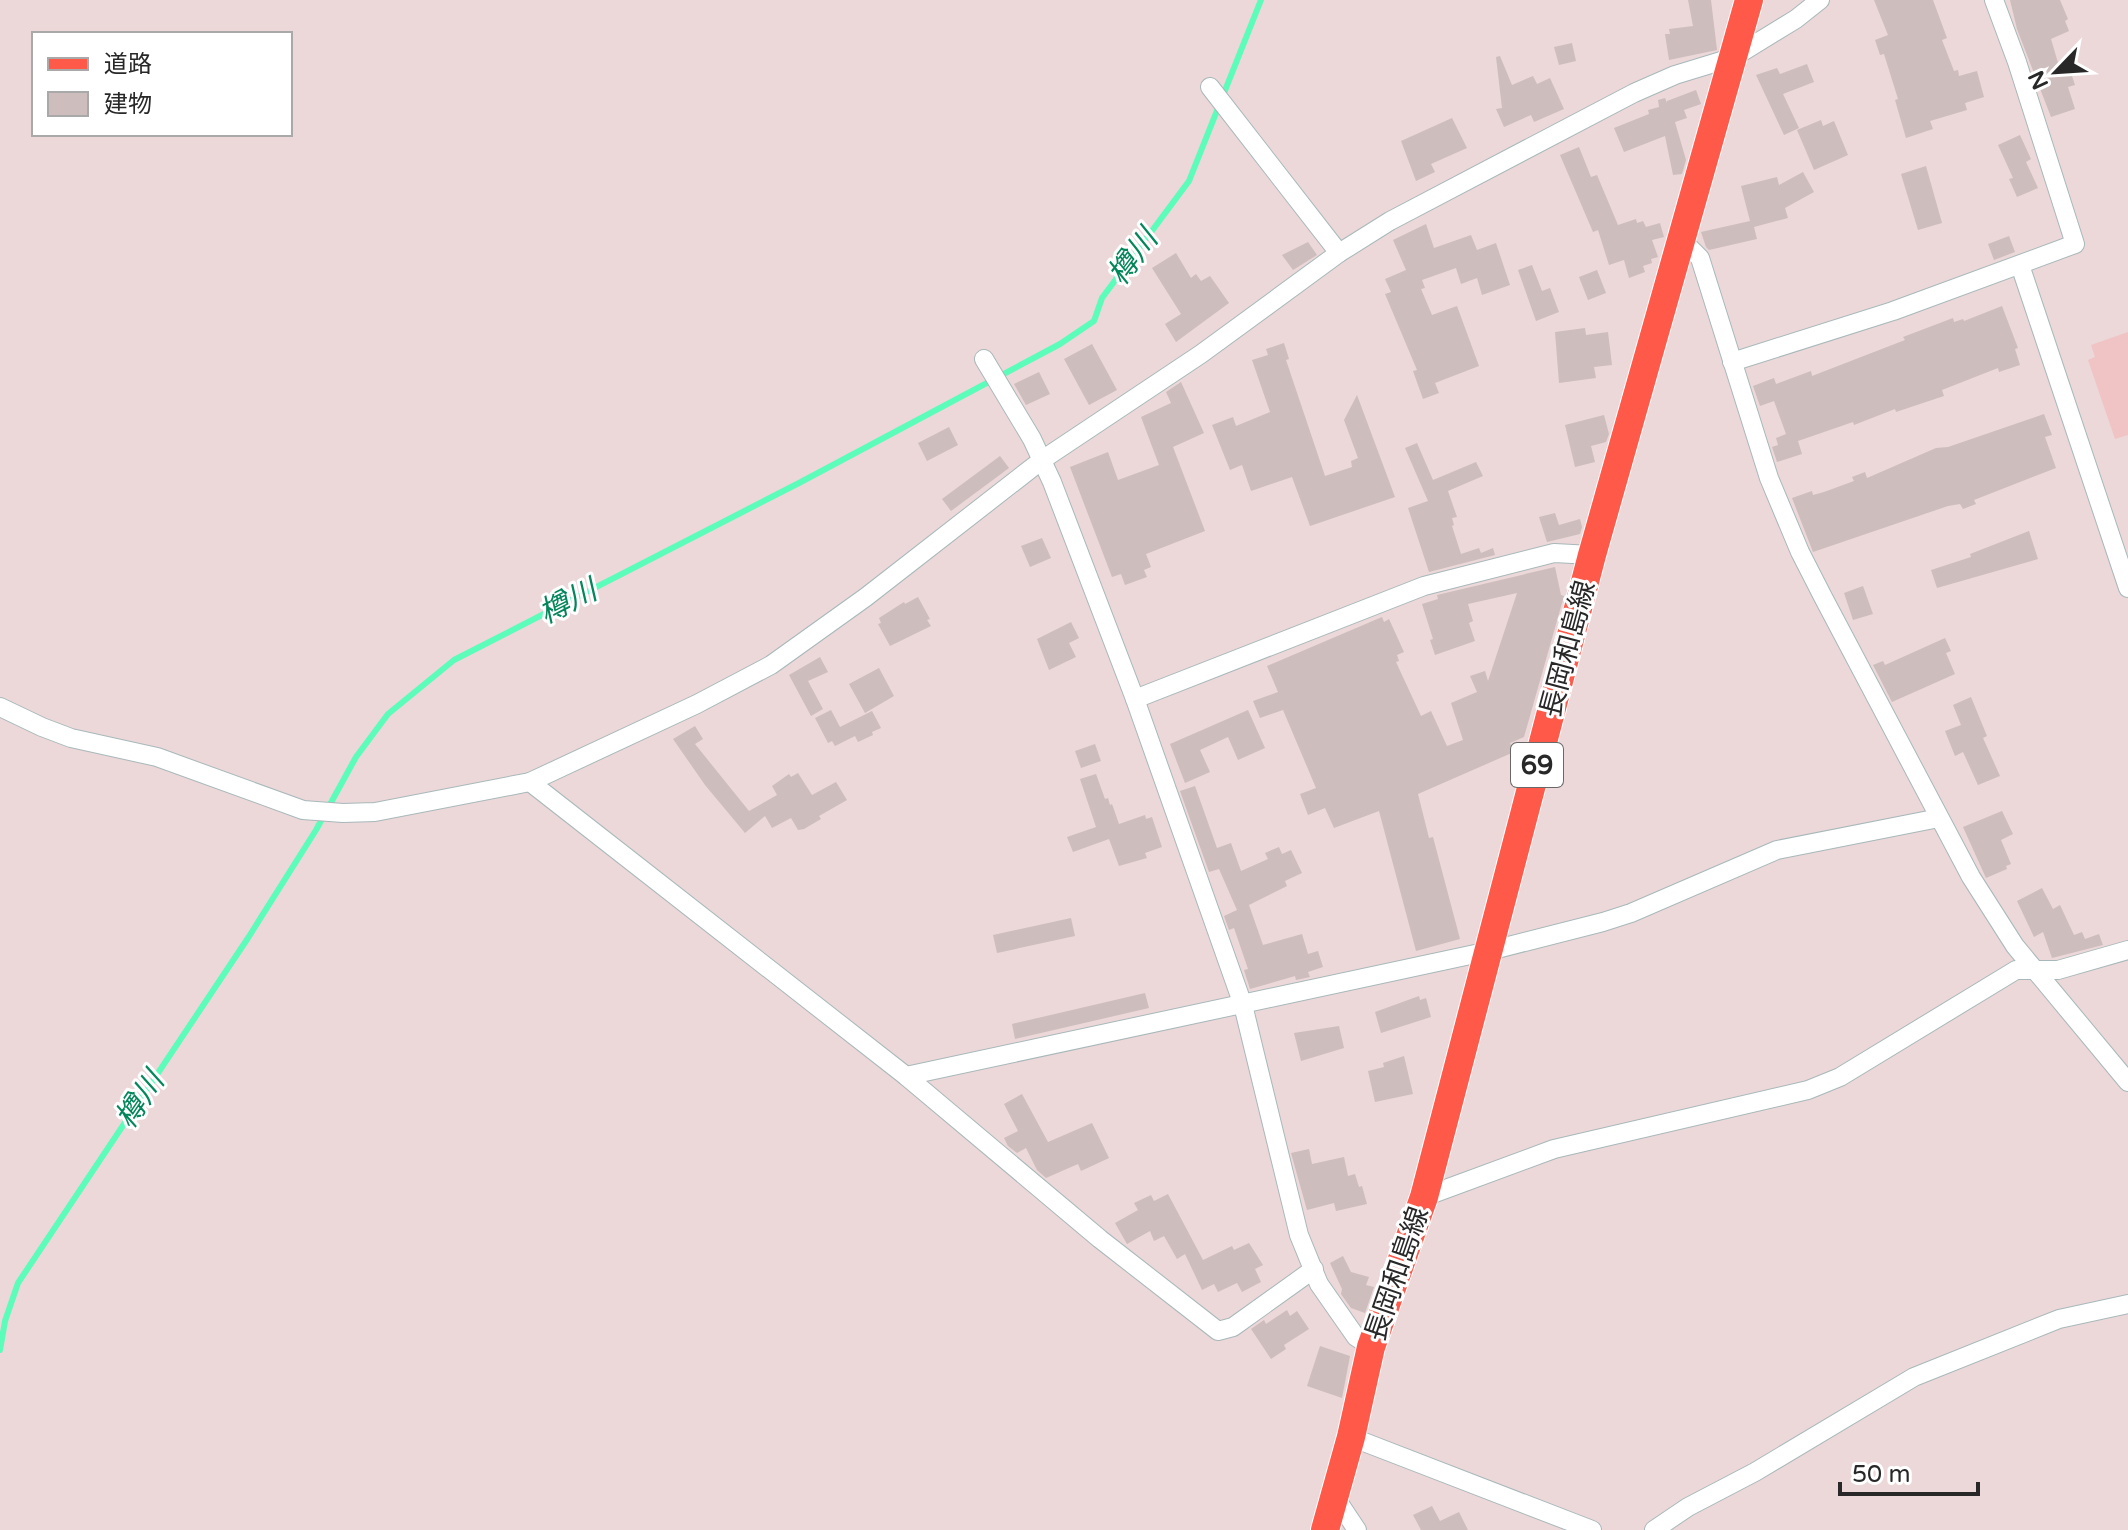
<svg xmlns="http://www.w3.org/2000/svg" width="2128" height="1530" font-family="'Varela Round','Noto Sans JP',sans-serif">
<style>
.education{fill:#f0c4c4}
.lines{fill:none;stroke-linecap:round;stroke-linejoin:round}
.stream{stroke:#5cfcba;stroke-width:6}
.building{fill:#cdbdbd}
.minor-casing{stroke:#a8b8ba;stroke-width:20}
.primary-casing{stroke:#fff;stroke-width:30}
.minor{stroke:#fff;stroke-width:18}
.primary{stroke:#ff5949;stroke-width:28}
.labels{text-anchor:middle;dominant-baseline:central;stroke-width:6;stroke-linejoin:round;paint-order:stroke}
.shield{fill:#fff;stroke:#686868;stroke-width:2}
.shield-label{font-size:26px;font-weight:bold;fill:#282828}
.street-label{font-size:28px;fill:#282828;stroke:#fff}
.water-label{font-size:30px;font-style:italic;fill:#03865a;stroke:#fff}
</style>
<rect width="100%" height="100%" fill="#ecd7d9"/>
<!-- education -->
<polygon class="education" points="2128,332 2128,435 2115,439 2088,360 2095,357 2091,345"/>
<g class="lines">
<!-- stream -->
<polyline class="stream" points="0,1350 5,1321 18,1283 248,938 316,830 356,757 388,714 454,660 799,483 1060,344 1094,321 1102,298 1189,181 1261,0"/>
</g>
<!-- building -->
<g class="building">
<polygon points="1688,0 1711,0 1717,50 1669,60 1665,34 1670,34 1669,29 1693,26"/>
<polygon points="1874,0 1933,0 1947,38 1942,40 1954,71 1958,70 1959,76 1977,71 1984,97 1965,103 1967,110 1930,121 1933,129 1906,138 1895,100 1898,99 1884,54 1880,55 1875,40 1888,35"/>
<polygon points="2010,0 2060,0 2068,19 2065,21 2069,31 2051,39 2061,73 2070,70 2075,85 2068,87 2075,109 2051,117 2017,29"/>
<polygon points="1572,43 1576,61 1559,65 1554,47"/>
<polygon points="1500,56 1512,85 1533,76 1537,84 1550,78 1564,109 1534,122 1531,115 1504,127 1496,109 1502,108 1496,57"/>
<polygon points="1807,64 1814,82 1783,94 1799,128 1784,135 1756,75 1777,68 1780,74"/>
<polygon points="1696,90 1701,104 1684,110 1687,118 1675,122 1686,160 1682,174 1673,175 1665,136 1624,152 1614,128 1649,114 1648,110 1659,107 1658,100 1665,98 1667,103 1667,101"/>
<polygon points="1452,118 1467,148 1431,164 1435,172 1416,181 1401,141"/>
<polygon points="1821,120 1823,126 1834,121 1848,155 1814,170 1797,130"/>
<polygon points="2020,135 2031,159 2026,162 2038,188 2017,197 2009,179 2013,178 1998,145"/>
<polygon points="1579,147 1591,177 1597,175 1618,225 1636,219 1637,223 1643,221 1646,227 1660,223 1664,237 1652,240 1658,257 1651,259 1652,263 1643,266 1645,272 1629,278 1624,260 1609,265 1598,230 1593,232 1560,155"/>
<polygon points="1926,166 1942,223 1918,230 1901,174"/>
<polygon points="1803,172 1814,192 1785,208 1788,218 1754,227 1757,239 1709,250 1706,247 1701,232 1750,221 1741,186 1777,177 1779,185"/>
<polygon points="1426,224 1434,248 1471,235 1477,250 1496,243 1510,285 1482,295 1477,278 1461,284 1456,268 1422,280 1425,288 1421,289 1432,315 1457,306 1479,366 1435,383 1439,393 1423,399 1413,371 1417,370 1385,294 1391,292 1385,279 1406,270 1393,240"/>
<polygon points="2009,236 2015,252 1994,260 1988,244"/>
<polygon points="1308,242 1317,255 1293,270 1282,255"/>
<polygon points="1176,253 1191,278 1196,274 1201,281 1210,276 1229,303 1176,342 1165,324 1181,314 1152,268"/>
<polygon points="1532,265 1542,291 1550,288 1559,312 1536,321 1518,270"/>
<polygon points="1597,270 1606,293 1588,300 1579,277"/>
<polygon points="2002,306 2018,348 2015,349 2020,365 1999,372 1998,368 1942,390 1944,396 1896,412 1895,409 1854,425 1853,422 1798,441 1802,454 1777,462 1772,447 1778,445 1776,438 1786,434 1774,401 1760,406 1753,386 1774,378 1776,384 1811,371 1812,376 1905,340 1903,337 1953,318 1954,322 1963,319 1964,321"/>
<polygon points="1585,328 1586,335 1608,332 1612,365 1594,367 1596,378 1559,383 1555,332"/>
<polygon points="1284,343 1289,359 1286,360 1325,476 1352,467 1351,461 1358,458 1344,420 1357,395 1395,497 1310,526 1292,477 1251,491 1242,465 1230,470 1212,425 1233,417 1236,426 1270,412 1252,360 1268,355 1266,349"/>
<polygon points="1092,344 1117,390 1089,405 1064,359"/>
<polygon points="1039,372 1050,394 1026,405 1014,384"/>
<polygon points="1181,382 1204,433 1173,447 1205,531 1146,554 1151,567 1144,570 1147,577 1125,585 1121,574 1112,577 1070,467 1108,452 1118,480 1159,465 1141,417 1171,403 1166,392"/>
<polygon points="2044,414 2052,435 2045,437 2056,468 1974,500 1976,504 1963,509 1960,504 1948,506 1813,552 1792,498 1812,491 1813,495 1824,492 1854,481 1852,477 1865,472 1867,478 1936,448 1948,447"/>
<polygon points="1604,415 1609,434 1606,442 1591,446 1595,462 1575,467 1565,425"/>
<polygon points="949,427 958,445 927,461 918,443"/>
<polygon points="1417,443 1433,480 1476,462 1483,476 1448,491 1457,517 1452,518 1454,525 1452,526 1461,554 1479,548 1481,553 1493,548 1495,555 1429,572 1408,508 1428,501 1405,448"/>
<polygon points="1000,456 1009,468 951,511 942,499"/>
<polygon points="1555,513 1559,525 1580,519 1582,527 1580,534 1547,542 1539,517"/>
<polygon points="2029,531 2038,559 1937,588 1931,570 1971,557 1970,554"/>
<polygon points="1042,538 1051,558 1030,567 1021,546"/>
<polygon points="1555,567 1561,595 1564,596 1524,737 1510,743 1514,752 1418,794 1429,838 1433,837 1460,939 1416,951 1379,811 1334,828 1325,808 1308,815 1300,794 1316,788 1283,710 1260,718 1253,701 1278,692 1267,666 1382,617 1384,622 1389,619 1404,652 1397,655 1399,661 1396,662 1421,716 1431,711 1447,746 1463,740 1451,703 1477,692 1470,676 1485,671 1488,681 1517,593 1468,604 1473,621 1469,623 1475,641 1435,655 1430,640 1433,639 1422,604 1438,599 1437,595"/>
<polygon points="1863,586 1873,614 1853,620 1844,593"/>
<polygon points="918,597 930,619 927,620 931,626 890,646 878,624 881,623 879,618 904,602 905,604"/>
<polygon points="1071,622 1079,638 1069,643 1076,657 1049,670 1037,639"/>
<polygon points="1945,638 1951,651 1946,653 1955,674 1892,702 1873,665 1883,661 1885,665"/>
<polygon points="820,657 828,672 808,681 823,709 811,716 789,675"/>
<polygon points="879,668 894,696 865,713 849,684"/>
<polygon points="1971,697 1987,736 1983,738 2000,776 1978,785 1963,752 1955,756 1945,731 1961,725 1953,705"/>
<polygon points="831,710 840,727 872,711 881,728 872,732 873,735 858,742 855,736 835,746 832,741 828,743 815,718"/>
<polygon points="1248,710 1265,748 1238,760 1228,737 1200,750 1210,772 1185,783 1170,744"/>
<polygon points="695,726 703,739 695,744 749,811 777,795 772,786 789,774 791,777 798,773 812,795 836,782 847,800 819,816 821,819 804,829 798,830 791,818 772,828 765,816 745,833 705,785 673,739"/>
<polygon points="1095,744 1101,761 1081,768 1075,751"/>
<polygon points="1096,774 1105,799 1108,798 1110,805 1112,804 1119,824 1145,815 1146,819 1152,817 1162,847 1145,853 1147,858 1119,866 1109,839 1073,852 1067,837 1096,827 1080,779"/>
<polygon points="1195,786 1217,848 1231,843 1241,871 1268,859 1265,853 1279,847 1282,854 1291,850 1302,873 1285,881 1287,886 1249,905 1263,945 1302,934 1308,954 1318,951 1323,967 1308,972 1310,977 1296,980 1295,976 1250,989 1244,970 1248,969 1234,928 1229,930 1224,916 1237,910 1219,869 1209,872 1180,791"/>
<polygon points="2002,811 2013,834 2001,840 2011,864 2006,866 2007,869 1986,878 1963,827"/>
<polygon points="2042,888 2053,909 2060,905 2074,935 2082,932 2085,939 2099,934 2103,945 2052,958 2043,932 2034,937 2017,901"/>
<polygon points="1071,918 1075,936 997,953 993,935"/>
<polygon points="1145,993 1149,1008 1015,1039 1012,1024"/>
<polygon points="1419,996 1420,1000 1426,998 1431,1017 1381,1033 1375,1012"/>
<polygon points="1339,1026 1344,1048 1301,1061 1294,1033"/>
<polygon points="1404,1056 1413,1094 1375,1102 1368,1071 1384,1067 1383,1063"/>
<polygon points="1022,1094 1048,1142 1092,1123 1109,1158 1081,1171 1078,1164 1046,1178 1037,1170 1026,1148 1017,1153 1008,1146 1004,1138 1018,1131 1004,1104"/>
<polygon points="1309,1149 1312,1164 1344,1157 1348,1176 1355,1174 1359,1187 1362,1186 1367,1204 1336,1211 1334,1203 1307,1210 1291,1153"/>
<polygon points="1168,1194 1203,1260 1232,1246 1234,1250 1249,1243 1263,1265 1255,1269 1261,1282 1242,1292 1237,1283 1218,1292 1214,1284 1202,1290 1185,1254 1177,1259 1164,1236 1154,1241 1150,1231 1127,1244 1115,1223 1138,1210 1134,1203 1151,1195 1154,1201"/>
<polygon points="1343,1256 1351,1272 1369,1277 1366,1285 1374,1287 1365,1313 1351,1308 1341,1294 1342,1289 1330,1263"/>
<polygon points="1287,1310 1290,1316 1297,1311 1309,1329 1284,1345 1286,1349 1271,1359 1251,1329 1264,1320 1266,1324"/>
<polygon points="1320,1346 1350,1356 1342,1398 1307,1386"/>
<polygon points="1432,1506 1440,1521 1459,1512 1468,1530 1421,1530 1413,1515"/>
</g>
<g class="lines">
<defs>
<g id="minor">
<polyline points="1210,87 1339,253"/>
<polyline points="1681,239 1700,258 1769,478 1800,552 1823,597 1971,877 2015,946 2128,1082"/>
<polyline points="2020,265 2128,588"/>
<polyline points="984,359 1032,439 1052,482 1135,699 1243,1005 1299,1235 1319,1284 1356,1337 1371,1347"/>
<polyline points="1732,362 1893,311 2075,244 2017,62 1994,0"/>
<polyline points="1135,699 1424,586 1554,553 1592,555"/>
<polyline points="0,707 42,727 71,738 157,757 303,810 343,813 375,812 530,782 697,704 771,665 866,597 1042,460 1201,354 1339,253 1390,221 1634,93 1675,75 1734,57 1796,19 1820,0"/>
<polyline points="530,782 906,1076 1100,1239 1218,1331 1233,1327 1314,1269"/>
<polyline points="906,1076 1489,951 1603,922 1631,913 1777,850 1939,818"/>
<polyline points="1424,1197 1554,1149 1808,1090 1840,1077 2016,970 2058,970 2128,950"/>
<polyline points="1351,1437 1592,1530"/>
<polyline points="1335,1497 1357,1530"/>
<polyline points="1654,1530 1688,1507 1755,1472 1914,1377 2059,1319 2128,1304"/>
</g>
<polyline id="primary" points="1325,1530 1351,1437 1371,1347 1424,1197 1592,555 1749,0"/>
</defs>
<!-- minor casing -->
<use href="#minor" class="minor-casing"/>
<!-- primary casing -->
<use href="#primary" class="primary-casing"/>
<!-- minor -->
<use href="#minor" class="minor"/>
<!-- primary -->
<use href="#primary" class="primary"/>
</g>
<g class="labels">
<!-- shield labels -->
<rect class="shield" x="1511" y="743" width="52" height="44" rx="6"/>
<g class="shield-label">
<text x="1537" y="765">69</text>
</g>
<!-- street labels -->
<g class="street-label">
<text transform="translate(1568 649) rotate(-75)">長岡和島線</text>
<text transform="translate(1397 1274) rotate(-71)">長岡和島線</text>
</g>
<!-- water labels -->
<g class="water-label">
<text transform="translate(1133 257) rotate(-53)">樽川</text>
<text transform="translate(568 602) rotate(-27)">樽川</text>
<text transform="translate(140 1100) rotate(-56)">樽川</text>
</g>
</g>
<!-- legend -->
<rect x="32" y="32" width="260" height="104" fill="#ffffff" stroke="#a9a9a9" stroke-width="2"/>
<rect x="48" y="58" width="40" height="12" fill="#ff5949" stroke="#a9a9a9" stroke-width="2"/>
<text x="104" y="72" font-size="24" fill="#282828">道路</text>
<rect x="48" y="92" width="40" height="24" fill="#cdbdbd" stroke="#a9a9a9" stroke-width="2"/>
<text x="104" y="112" font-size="24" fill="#282828">建物</text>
<!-- north arrow -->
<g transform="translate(2056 72) rotate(245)" stroke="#ffffff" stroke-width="6" paint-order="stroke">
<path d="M0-6L14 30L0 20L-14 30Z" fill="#282828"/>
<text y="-12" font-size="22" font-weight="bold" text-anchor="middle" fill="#282828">N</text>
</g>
<!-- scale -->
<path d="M1840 1482v12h138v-12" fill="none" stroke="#282828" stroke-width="4"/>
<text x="1852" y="1482" font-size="24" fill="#282828" stroke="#ffffff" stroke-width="6" paint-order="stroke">50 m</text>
</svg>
